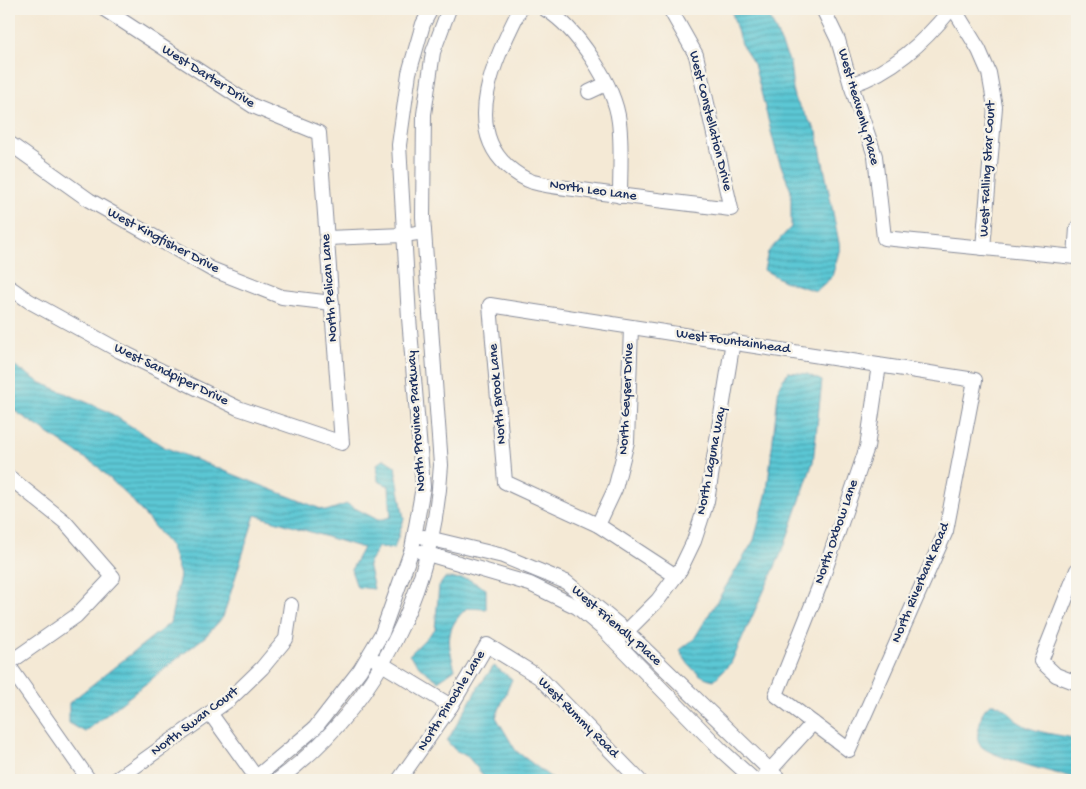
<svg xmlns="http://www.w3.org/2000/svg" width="1086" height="789" font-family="'Gochi Hand',sans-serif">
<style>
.water{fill:url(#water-rules);stroke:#3b7b99}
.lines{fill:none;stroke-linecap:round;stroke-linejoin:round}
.minor-casing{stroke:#888c9a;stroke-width:16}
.minor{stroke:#fff;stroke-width:14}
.labels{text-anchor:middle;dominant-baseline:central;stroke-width:5;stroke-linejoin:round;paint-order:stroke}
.street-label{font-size:14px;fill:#1b2f5e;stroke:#f7f3e8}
</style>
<defs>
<pattern id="water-rules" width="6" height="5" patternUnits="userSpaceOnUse" patternTransform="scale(1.25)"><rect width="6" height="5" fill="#5bc7d4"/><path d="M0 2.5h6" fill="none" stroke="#4aa2af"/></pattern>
</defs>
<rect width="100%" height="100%" fill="#f7f3e8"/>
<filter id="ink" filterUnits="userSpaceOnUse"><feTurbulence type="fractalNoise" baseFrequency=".02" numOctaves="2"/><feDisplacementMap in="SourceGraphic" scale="10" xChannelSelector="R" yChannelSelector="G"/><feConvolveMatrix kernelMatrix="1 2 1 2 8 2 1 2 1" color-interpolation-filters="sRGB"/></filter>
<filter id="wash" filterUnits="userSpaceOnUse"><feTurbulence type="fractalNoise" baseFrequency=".0096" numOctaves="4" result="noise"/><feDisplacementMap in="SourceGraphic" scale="20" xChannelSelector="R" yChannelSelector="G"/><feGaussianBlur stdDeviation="1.12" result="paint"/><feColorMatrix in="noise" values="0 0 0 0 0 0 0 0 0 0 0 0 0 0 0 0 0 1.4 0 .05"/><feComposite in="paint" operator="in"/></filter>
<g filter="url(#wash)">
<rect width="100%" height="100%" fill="#f4e9d5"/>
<!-- water -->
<g class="water">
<polygon points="731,9 766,9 790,63 794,98 817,132 840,248 832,277 816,291 784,281 764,270 768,252 791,227 791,191 777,155 754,64 741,44"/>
<polygon points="9,362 39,382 107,411 164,447 326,511 347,504 378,520 391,517 389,486 378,481 377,464 384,459 395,466 404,519 394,549 378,547 368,564 374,589 357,587 351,570 363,548 255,515 223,617 207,635 85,732 69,723 69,703 170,623 180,575 171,547 132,500 97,466 9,407"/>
<path d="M788,372L807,374L822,381L813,462L784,547L731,663L714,680C697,677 687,665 680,650L694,639L754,540L767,492L779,386Z"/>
<path d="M445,578L468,579L486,589V609L467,608C445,628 447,642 455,669L438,681L422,669L409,655L435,629L439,586Z"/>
<polygon points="494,666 512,679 496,717 516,751 554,780 487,780 468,757 455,750 447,741 479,686"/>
<path d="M991,704C1004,703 1010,716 1020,723C1037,734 1058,734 1077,739V778C1061,775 987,756 980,745C975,738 979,730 980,723C982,714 983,708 991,704Z"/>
</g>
</g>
<g filter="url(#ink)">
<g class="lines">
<defs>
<g id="minor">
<path d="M520,9C498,54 461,124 507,166C514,172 524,179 533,182C550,187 570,188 589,191C636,198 684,203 731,209L696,55L670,9"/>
<path d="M545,9C576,27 615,85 619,122C622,146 620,172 620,196"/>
<polyline points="823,9 838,40 851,85 875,156 884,238 1075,257 1077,228"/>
<polyline points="954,9 979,50 989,73 995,107 983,248"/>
<path d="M851,85C893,71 923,43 951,9"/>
<polyline points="589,92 606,84"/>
<polyline points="9,143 89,200 211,269 282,297 332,303"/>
<polyline points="327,238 404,235 424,232"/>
<polyline points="9,287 29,301 120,351 238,408 342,443 319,133 253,106 104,9"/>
<polyline points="9,477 65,522 113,577 76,616 9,663"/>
<polyline points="598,525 615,489 627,442 631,327"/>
<polyline points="424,537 503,556 566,582 626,631 780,780"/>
<polyline points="421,552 530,584 577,607 603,629 721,750 754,780"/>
<polyline points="1077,570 1041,661 1056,675 1077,683"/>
<path d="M676,576L598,525L505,482L490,305C652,331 814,355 975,380L946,531L849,750L776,695L821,582L867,447L879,365"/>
<polyline points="620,638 658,600 680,570 694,541 707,501 733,341"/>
<polyline points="377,661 451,706"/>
<polyline points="9,666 89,780"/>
<polyline points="210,713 258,780"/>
<polyline points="763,778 813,723"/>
<polyline points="116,780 230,699 262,668 286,639 291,605"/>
<polyline points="253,780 315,728 360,670 382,633 412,549 423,487 409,318 399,145 409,73 423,24 431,9"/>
<path d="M278,780C378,706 434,589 441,465L423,217L424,114L433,52L449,9"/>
<polyline points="399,780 451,706 487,645 539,677 639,780"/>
</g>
</defs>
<!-- minor casing -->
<use href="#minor" class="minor-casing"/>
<!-- minor -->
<use href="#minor" class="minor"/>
</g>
</g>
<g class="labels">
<!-- street labels -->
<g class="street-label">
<text transform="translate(208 77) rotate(32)">West Darter Drive</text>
<text transform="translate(858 107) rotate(74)">West Heavenly Place</text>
<text transform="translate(710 121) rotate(76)">West Constellation Drive</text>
<text transform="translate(988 169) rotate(-87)">West Falling Star Court</text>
<text transform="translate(593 191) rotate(8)">North Leo Lane</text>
<text transform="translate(163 241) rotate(28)">West Kingfisher Drive</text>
<text transform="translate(330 288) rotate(-94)">North Pelican Lane</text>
<text transform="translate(733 342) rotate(8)">West Fountainhead</text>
<text transform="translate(171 375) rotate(26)">West Sandpiper Drive</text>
<text transform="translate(498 394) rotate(-95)">North Brook Lane</text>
<text transform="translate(627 399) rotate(-87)">North Geyser Drive</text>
<text transform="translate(417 421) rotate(-94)">North Province Parkway</text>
<text transform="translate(712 461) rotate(-79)">North Laguna Way</text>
<text transform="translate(837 532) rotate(-71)">North Oxbow Lane</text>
<text transform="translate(921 583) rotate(-67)">North Riverbank Road</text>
<text transform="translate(616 626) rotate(41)">West Friendly Place</text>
<text transform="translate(452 701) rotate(-58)">North Pinochle Lane</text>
<text transform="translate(578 718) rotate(45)">West Rummy Road</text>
<text transform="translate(195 722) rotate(-37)">North Swan Court</text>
</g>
</g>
<!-- margin -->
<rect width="1086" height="789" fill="none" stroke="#f7f3e8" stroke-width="30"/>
</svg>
